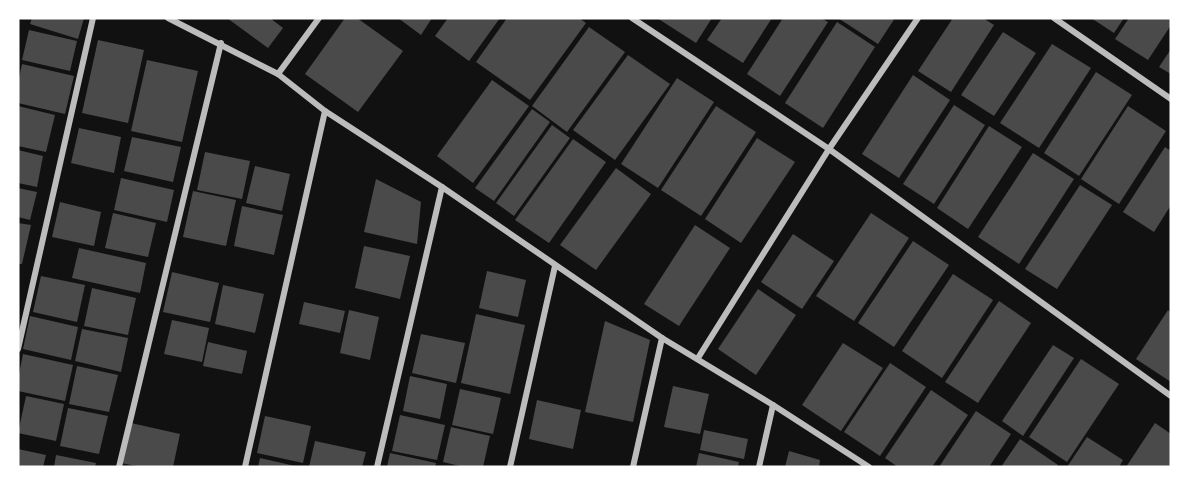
<svg xmlns="http://www.w3.org/2000/svg" width="1189" height="485" font-family="'Public Sans',sans-serif">
<style>
.building{fill:#4a4a4a}
.lines{fill:none;stroke-linecap:round;stroke-linejoin:round}
.minor{stroke:#bcbcbc;stroke-width:6}
</style>
<rect width="100%" height="100%" fill="#111"/>
<!-- building -->
<g class="building">
<polygon points="32,18 84,18 78,39 30,24"/>
<polygon points="227,18 270,18 283,28 268,48"/>
<polygon points="345,18 357,18 403,51 358,112 305,74"/>
<polygon points="398,18 432,18 421,35"/>
<polygon points="448,18 500,18 469,61 435,36"/>
<polygon points="507,18 579,18 586,23 530,100 476,62"/>
<polygon points="657,18 712,18 696,43"/>
<polygon points="722,18 772,18 743,63 707,40"/>
<polygon points="783,18 821,18 828,22 780,96 747,74"/>
<polygon points="838,18 895,18 878,44"/>
<polygon points="953,18 983,18 994,25 951,92 918,71"/>
<polygon points="1091,18 1124,18 1114,33"/>
<polygon points="1129,18 1171,18 1171,25 1148,60 1115,39"/>
<polygon points="837,22 875,47 823,128 785,103"/>
<polygon points="589,27 625,52 567,132 532,106"/>
<polygon points="29,30 77,41 70,71 22,60"/>
<polygon points="1003,32 1036,53 994,116 961,95"/>
<polygon points="98,40 144,50 128,123 82,113"/>
<polygon points="1052,44 1091,68 1039,148 1000,123"/>
<polygon points="1171,49 1171,74 1159,67"/>
<polygon points="628,55 670,84 615,160 573,130"/>
<polygon points="147,60 198,71 182,142 131,131"/>
<polygon points="22,64 74,76 65,114 18,103 18,83"/>
<polygon points="1096,72 1132,95 1079,176 1044,153"/>
<polygon points="913,75 950,100 899,178 862,154"/>
<polygon points="677,78 714,102 658,188 621,164"/>
<polygon points="492,80 529,106 473,183 437,156"/>
<polygon points="954,105 985,125 934,204 903,184"/>
<polygon points="18,106 55,115 46,152 18,146"/>
<polygon points="716,106 756,132 701,216 661,190"/>
<polygon points="1128,106 1166,131 1119,204 1081,179"/>
<polygon points="532,109 550,122 494,201 475,188"/>
<polygon points="552,125 570,138 514,216 496,203"/>
<polygon points="989,126 1022,147 968,229 937,208"/>
<polygon points="79,128 121,137 114,173 71,163"/>
<polygon points="132,137 181,147 173,182 124,171"/>
<polygon points="757,138 795,162 741,243 705,219"/>
<polygon points="573,139 606,162 549,243 515,220"/>
<polygon points="1165,147 1171,151 1171,205 1154,232 1123,212"/>
<polygon points="18,150 43,156 37,187 18,183"/>
<polygon points="205,152 250,161 242,199 197,190"/>
<polygon points="1033,153 1074,179 1019,264 978,237"/>
<polygon points="255,166 290,174 282,211 246,203"/>
<polygon points="616,168 651,194 596,270 560,245"/>
<polygon points="121,178 174,190 167,222 114,210"/>
<polygon points="376,179 421,202 417,244 364,232"/>
<polygon points="1080,185 1112,205 1057,289 1025,269"/>
<polygon points="18,188 37,192 30,220 18,217"/>
<polygon points="193,191 236,200 226,246 183,237"/>
<polygon points="60,202 101,212 94,246 52,237"/>
<polygon points="242,206 283,215 274,255 234,246"/>
<polygon points="113,213 156,223 148,257 105,248"/>
<polygon points="871,213 909,238 854,321 816,296"/>
<polygon points="18,223 31,225 22,264 18,264"/>
<polygon points="695,225 730,248 679,326 644,304"/>
<polygon points="793,234 834,261 802,309 761,282"/>
<polygon points="913,241 949,265 894,347 858,323"/>
<polygon points="364,246 410,256 400,299 355,288"/>
<polygon points="79,248 146,263 140,293 72,278"/>
<polygon points="487,271 526,280 518,317 479,308"/>
<polygon points="172,272 219,283 210,322 163,312"/>
<polygon points="953,274 993,300 942,378 902,351"/>
<polygon points="41,276 85,285 77,322 33,312"/>
<polygon points="223,285 264,294 255,333 215,324"/>
<polygon points="92,288 136,298 128,335 84,326"/>
<polygon points="758,289 796,315 756,375 718,349"/>
<polygon points="999,301 1031,323 978,403 945,382"/>
<polygon points="304,302 345,311 340,333 299,324"/>
<polygon points="349,310 379,317 370,360 340,353"/>
<polygon points="1168,310 1171,313 1171,382 1136,359"/>
<polygon points="476,314 525,325 510,394 461,383"/>
<polygon points="30,316 78,327 71,360 23,349"/>
<polygon points="172,320 209,328 202,362 164,354"/>
<polygon points="605,321 650,340 633,422 585,412"/>
<polygon points="82,329 128,338 121,372 75,361"/>
<polygon points="421,334 465,343 456,383 412,373"/>
<polygon points="208,342 247,351 242,374 203,366"/>
<polygon points="843,343 883,368 841,431 802,405"/>
<polygon points="1053,345 1074,358 1023,436 1002,421"/>
<polygon points="23,354 73,365 65,401 18,391 18,379"/>
<polygon points="1081,359 1119,384 1067,462 1029,437"/>
<polygon points="890,363 926,387 880,456 844,432"/>
<polygon points="77,366 118,375 109,412 69,404"/>
<polygon points="410,376 447,384 440,419 403,411"/>
<polygon points="673,386 709,394 700,434 664,427"/>
<polygon points="460,389 501,398 493,434 452,425"/>
<polygon points="931,390 968,415 932,467 898,467 885,458"/>
<polygon points="26,396 64,404 56,441 18,433"/>
<polygon points="537,400 581,410 573,449 529,439"/>
<polygon points="68,408 108,416 99,454 60,446"/>
<polygon points="976,411 1011,434 989,467 939,467"/>
<polygon points="400,415 445,425 437,460 392,451"/>
<polygon points="265,416 311,426 303,463 257,453"/>
<polygon points="131,423 180,434 173,467 141,467 121,463"/>
<polygon points="1155,423 1171,434 1171,467 1126,467"/>
<polygon points="451,427 490,436 483,467 464,467 443,462"/>
<polygon points="704,430 748,439 744,459 700,450"/>
<polygon points="1087,437 1123,460 1119,467 1067,467"/>
<polygon points="1020,439 1058,465 1057,467 1001,467"/>
<polygon points="315,441 366,452 362,467 309,467"/>
<polygon points="18,449 46,455 43,467 18,467"/>
<polygon points="789,451 820,460 819,467 785,467"/>
<polygon points="390,453 436,463 435,467 387,467"/>
<polygon points="699,453 739,462 738,467 696,467"/>
<polygon points="56,455 96,463 95,467 54,467"/>
<polygon points="260,458 295,466 295,467 258,467"/>
</g>
<g class="lines">
<!-- minor -->
<g class="minor">
<polyline points="168,18 278,74 325,111 442,187 662,338 773,405 869,467"/>
<polyline points="632,18 829,149 1171,396"/>
<polyline points="1054,18 1171,99"/>
<polyline points="278,74 319,18"/>
<polyline points="18,349 93,18"/>
<polyline points="698,358 829,149 918,18"/>
<polyline points="119,467 221,43"/>
<polyline points="245,467 325,111"/>
<polyline points="377,467 442,187"/>
<polyline points="510,467 555,266"/>
<polyline points="633,467 662,338"/>
<polyline points="759,467 773,405"/>
</g>
</g>
<!-- border -->
<rect width="1189" height="485" fill="none" stroke="#ffffff" stroke-width="39"/>
</svg>
